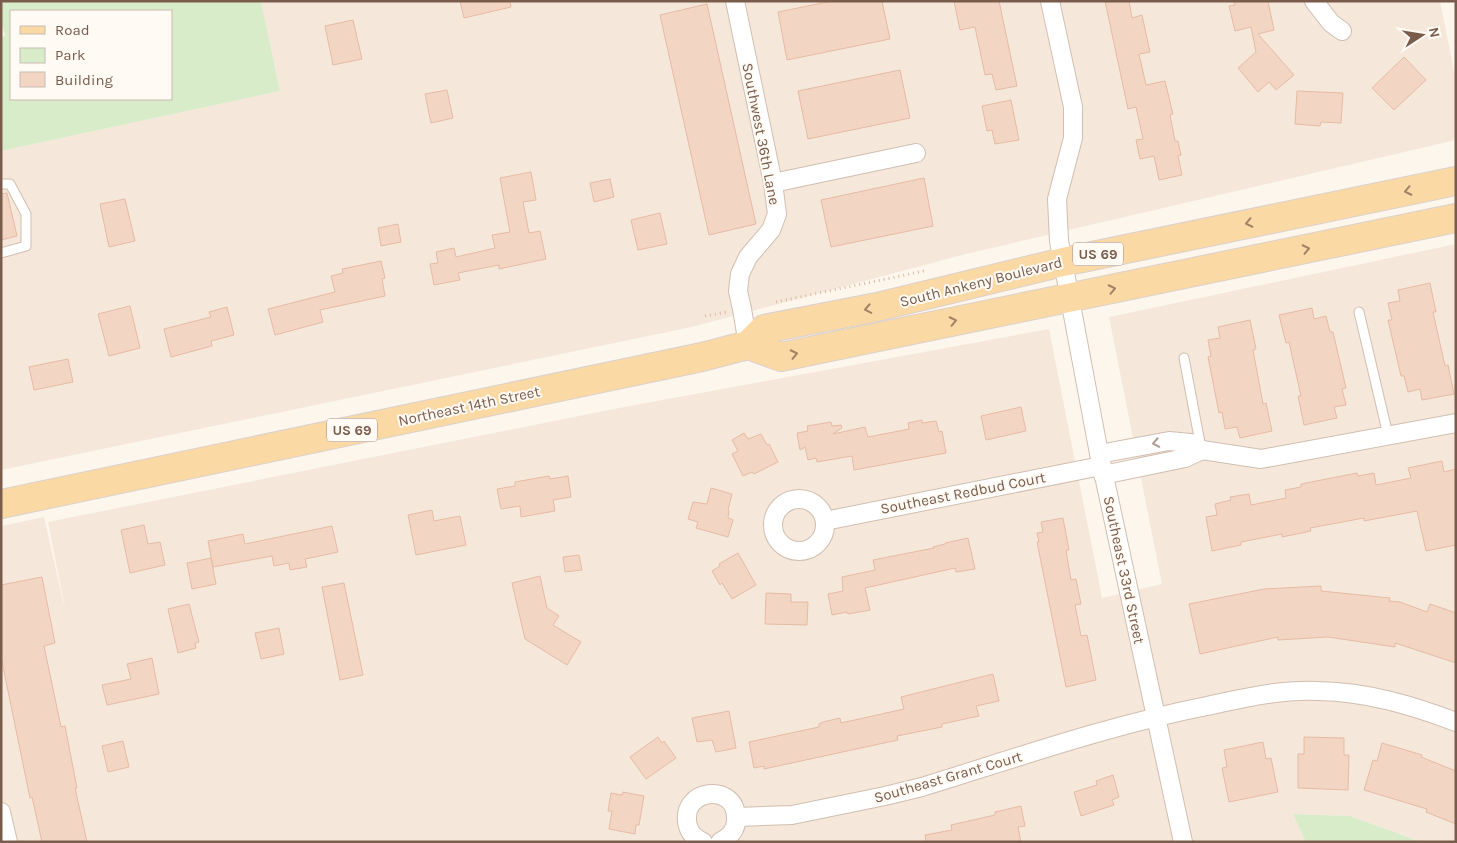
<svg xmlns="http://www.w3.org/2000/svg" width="1457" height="843" font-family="Karla,sans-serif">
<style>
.residential{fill:#f5e8da}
.green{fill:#d8ecc9;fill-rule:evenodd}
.building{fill:#f3d5c3;stroke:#e6bba3}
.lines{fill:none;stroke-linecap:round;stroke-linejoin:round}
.lane-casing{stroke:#d1beb0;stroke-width:11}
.street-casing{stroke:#d1beb0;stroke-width:20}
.primary-casing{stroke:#dad1cd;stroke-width:30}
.path{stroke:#d9b8a5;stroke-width:3;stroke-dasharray:1 4;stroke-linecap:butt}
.lane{stroke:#fff;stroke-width:9}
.street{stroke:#fff;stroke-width:18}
.primary{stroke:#fbd9a5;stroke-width:28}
.oneway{stroke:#a18267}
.oneway2{stroke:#af9d94}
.labels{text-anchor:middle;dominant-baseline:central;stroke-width:4;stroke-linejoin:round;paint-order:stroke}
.shield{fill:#fffaf3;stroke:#a28b7f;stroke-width:1}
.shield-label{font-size:14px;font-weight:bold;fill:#7a5c4d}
.street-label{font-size:15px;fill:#7a5c4d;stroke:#fffaf3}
</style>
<rect width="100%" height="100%" fill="#fdf6ec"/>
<!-- residential -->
<g class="residential">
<polygon points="261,1 1440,1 1456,81 1456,140 966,254 692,327 1,470 1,151 280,91"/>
<polygon points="1456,244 1456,842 1421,842 1350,816 1294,814 1306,842 1,842 1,526 44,517 66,614 48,522 619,408 1049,329 1102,598 1162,584 1109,317"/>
</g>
<!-- green -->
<g class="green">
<path d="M1,1H261L280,91L1,151V37L5,36L1,20ZM11,11H171V99H11Z"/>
<polygon points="1293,814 1350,816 1421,842 1306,842"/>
</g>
<!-- building -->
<g class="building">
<polygon points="460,1 510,1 511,7 464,18"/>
<polygon points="832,1 882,1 890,39 787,60 778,12"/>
<polygon points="954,1 999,1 1017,86 996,90 992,74 985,75 975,27 960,30"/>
<polygon points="1105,1 1129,1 1132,18 1142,15 1150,52 1139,54 1146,85 1165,81 1173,114 1170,115 1175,141 1178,141 1181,155 1178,156 1182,175 1159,180 1154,156 1140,159 1136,140 1143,139 1136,107 1128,109"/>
<polygon points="1234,1 1268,1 1274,30 1258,34 1294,75 1276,90 1269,82 1258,92 1238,68 1256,52 1251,27 1235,31 1229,6 1235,5"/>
<polygon points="707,4 756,224 709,235 660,15"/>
<polygon points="353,20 362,59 333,65 325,26"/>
<polygon points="1404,57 1426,80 1394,110 1372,88"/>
<polygon points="900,70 910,118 808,139 798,91"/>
<polygon points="447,90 453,118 431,123 425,94"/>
<polygon points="1297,91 1343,93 1341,123 1321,122 1320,126 1295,124"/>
<polygon points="1011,100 1019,140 995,144 992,130 987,131 982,106"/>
<polygon points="531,172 536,200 523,202 529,233 540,231 546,259 499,269 499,265 458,273 460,280 434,285 430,264 438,263 436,252 454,248 456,257 495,248 492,235 510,232 500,178"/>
<polygon points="924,178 933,226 831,247 821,200"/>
<polygon points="610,179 614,197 594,202 590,183"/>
<polygon points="7,193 17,236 1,240 1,194"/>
<polygon points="125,199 135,241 109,247 100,204"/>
<polygon points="660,213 667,244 638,250 631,220"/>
<polygon points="398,224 401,242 381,246 378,228"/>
<polygon points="381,261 385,278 382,279 385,296 320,310 323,322 275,335 268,309 335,292 331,276 343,273 342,269"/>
<polygon points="1430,283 1436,312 1433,312 1445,366 1448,365 1454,394 1422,400 1420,389 1408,392 1404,376 1401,376 1388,320 1392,320 1388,303 1400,301 1398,290"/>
<polygon points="130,306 140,348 109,356 98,314"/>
<polygon points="227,307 234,335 211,341 212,346 171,357 164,329 211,317 209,312"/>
<polygon points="1312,308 1314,319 1326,316 1330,332 1333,332 1346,388 1342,389 1346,405 1334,407 1337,418 1304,425 1298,396 1301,396 1289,342 1286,343 1279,315"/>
<polygon points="1250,320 1256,349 1253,350 1263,404 1266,403 1272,431 1240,438 1237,427 1225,429 1222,412 1219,413 1208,357 1211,356 1208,340 1220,338 1218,327"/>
<polygon points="68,359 73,382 34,390 29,367"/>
<polygon points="1021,407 1026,431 986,440 981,416"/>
<polygon points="922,420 922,423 936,421 939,432 942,431 946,453 854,470 852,456 817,462 816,458 808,460 805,447 800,450 797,433 808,431 807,426 831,422 832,426 841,425 842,428 833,434 865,427 868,437 909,429 908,423"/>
<polygon points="744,433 748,439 761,434 767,445 769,444 778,462 754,474 752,472 743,476 732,454 738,451 732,440"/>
<polygon points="1442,461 1444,472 1456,469 1456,545 1426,551 1417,511 1364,521 1364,518 1310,528 1311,531 1282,537 1282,534 1241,542 1241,545 1212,551 1206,517 1217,515 1215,504 1231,500 1230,497 1249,494 1251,505 1286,498 1285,490 1301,487 1301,484 1357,473 1358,476 1374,473 1376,485 1411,478 1408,468"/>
<polygon points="549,476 550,479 568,476 571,497 553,500 555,511 521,517 520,506 501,509 497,489 515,486 515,482"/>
<polygon points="711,488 732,494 728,510 729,511 728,518 733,520 728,537 696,528 698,522 688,519 693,502 707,504"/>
<polygon points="432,510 434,521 460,516 466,545 416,555 408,515"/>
<polygon points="1063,518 1069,550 1066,550 1071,580 1076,579 1081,604 1075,605 1081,636 1087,635 1096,680 1066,687 1037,542 1039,542 1037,533 1043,532 1041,522"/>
<polygon points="144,525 148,544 160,542 165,565 130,573 121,530"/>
<polygon points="332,526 338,552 305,559 307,567 290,570 289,563 274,566 272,556 213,567 208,541 243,534 245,544"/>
<polygon points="968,538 975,569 956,572 955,568 865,588 870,610 848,614 847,612 832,615 828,594 843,591 842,577 875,570 873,560 934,548 933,547 945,544 945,543"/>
<polygon points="738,553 756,585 732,599 722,583 720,585 712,571 720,566 719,564"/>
<polygon points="579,555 582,570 565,572 563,557"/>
<polygon points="211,558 216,584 192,589 187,563"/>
<polygon points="540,576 547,608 559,616 553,625 581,642 567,665 525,639 512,583"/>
<polygon points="42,577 55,643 44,646 61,727 65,726 77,788 75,788 87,842 42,842 32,797 30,798 1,657 1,585"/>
<polygon points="344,583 363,675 340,680 322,587"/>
<polygon points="1321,586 1321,591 1390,598 1389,601 1400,602 1427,612 1430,604 1456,613 1456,663 1395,643 1395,647 1328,637 1278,640 1278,637 1200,654 1189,604 1264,589"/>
<polygon points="766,593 791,594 791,602 808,602 807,625 765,624"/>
<polygon points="189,604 199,642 195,643 196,648 178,653 168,609"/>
<polygon points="279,628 284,654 261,659 255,633"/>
<polygon points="152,658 159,694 107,705 102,685 131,679 127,664"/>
<polygon points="993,674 999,701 976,706 979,716 942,724 942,727 897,736 898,740 764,769 764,766 754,768 749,742 819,727 819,724 823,722 840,718 841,723 904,709 901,697"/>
<polygon points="729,711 736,748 716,752 712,740 697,742 692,718"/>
<polygon points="658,737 662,743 664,741 676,758 646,779 630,757"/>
<polygon points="1304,737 1344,738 1344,755 1349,755 1348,790 1298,788 1298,754 1304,754"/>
<polygon points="123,741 129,767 108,772 102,746"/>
<polygon points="1263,742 1266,759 1271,758 1278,792 1229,802 1222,768 1227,767 1224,750"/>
<polygon points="1382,743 1422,755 1421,757 1456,771 1456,824 1426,812 1427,809 1364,790 1373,760 1377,761"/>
<polygon points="1113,775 1119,797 1112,800 1114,805 1081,816 1074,792 1097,785 1096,781"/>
<polygon points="623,792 644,796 639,825 636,825 635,834 609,829 612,811 608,811 611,793 622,795"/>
<polygon points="1021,806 1025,826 1018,827 1021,842 926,842 925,835 952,830 951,825 995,815 995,812"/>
</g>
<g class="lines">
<defs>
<g id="lane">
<polyline points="1,184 10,184 26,214 26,246 1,253"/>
<polyline points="1359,312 1388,435"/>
<polyline points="1184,358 1201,448"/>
</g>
<g id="street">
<polyline points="735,1 773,183 777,214 771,230 748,257 740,274 738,291 742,309 748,345"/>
<polyline points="1050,1 1073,107 1073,138 1057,199 1059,241 1098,448 1183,842"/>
<polyline points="1314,1 1331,23 1342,31"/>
<polyline points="773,183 916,153"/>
<polyline points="1099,454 1169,441 1191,443 1202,450 1261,459 1456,423"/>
<polyline points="1103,475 1185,458 1202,450"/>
<circle cx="799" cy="525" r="26"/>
<polyline points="825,521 1101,466"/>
<polyline points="1,812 8,842"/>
<path d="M737,817L792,815L885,796L922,787C1016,758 1110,725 1207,706C1244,698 1282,689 1319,691C1367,692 1411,705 1456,722"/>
<path d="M703,842C696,839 690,834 688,826C678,789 736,781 736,818C737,829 730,837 720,842"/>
</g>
<g id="primary">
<polyline points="748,345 781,357 1456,218"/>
<polyline points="1,504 702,357 748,345 764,329 877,307 1063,262 1456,181"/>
</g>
</defs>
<!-- lane casing -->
<use href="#lane" class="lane-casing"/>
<!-- street casing -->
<use href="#street" class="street-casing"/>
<!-- primary casing -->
<use href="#primary" class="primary-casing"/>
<!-- path -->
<g class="path">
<polyline points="776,302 924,271"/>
<polyline points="705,316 726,312"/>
</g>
<!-- lane -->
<use href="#lane" class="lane"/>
<!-- street -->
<use href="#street" class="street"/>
<!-- primary -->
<use href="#primary" class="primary"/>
</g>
<!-- one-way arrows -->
<defs><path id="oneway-chevron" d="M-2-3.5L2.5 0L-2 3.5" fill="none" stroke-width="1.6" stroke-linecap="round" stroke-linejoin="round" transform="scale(1.25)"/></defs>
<g class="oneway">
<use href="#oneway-chevron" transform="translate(1408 191) rotate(168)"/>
<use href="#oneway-chevron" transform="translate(1249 223) rotate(168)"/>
<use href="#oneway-chevron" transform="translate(1306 249) rotate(-12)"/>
<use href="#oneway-chevron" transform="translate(1112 289) rotate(-12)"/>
<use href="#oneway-chevron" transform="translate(868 309) rotate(169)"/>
<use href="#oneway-chevron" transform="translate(953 321) rotate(-12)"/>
<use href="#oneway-chevron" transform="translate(794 354) rotate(-12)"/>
</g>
<use class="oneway2" href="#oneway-chevron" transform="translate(1156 443) rotate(169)"/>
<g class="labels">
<!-- shield labels -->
<g class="shield">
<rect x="1073" y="242.5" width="50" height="23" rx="4"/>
<rect x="327" y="418.5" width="50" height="23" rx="4"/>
</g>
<g class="shield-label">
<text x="1098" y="254">US 69</text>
<text x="352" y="430">US 69</text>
</g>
<!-- street labels -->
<g class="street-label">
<text transform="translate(761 134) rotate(79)">Southwest 36th Lane</text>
<text transform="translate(981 282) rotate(-14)">South Ankeny Boulevard</text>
<text transform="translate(469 406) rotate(-12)">Northeast 14th Street</text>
<text transform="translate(963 493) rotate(-11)">Southeast Redbud Court</text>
<text transform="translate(1124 570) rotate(78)">Southeast 33rd Street</text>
<text transform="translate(948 777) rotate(-16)">Southeast Grant Court</text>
</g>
</g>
<!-- border -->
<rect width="1457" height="843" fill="none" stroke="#7a5c4d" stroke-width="5"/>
<!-- legend -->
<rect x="10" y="10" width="162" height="90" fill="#fffaf3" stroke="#cabbb1"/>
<rect x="20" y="26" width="25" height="8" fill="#fbd9a5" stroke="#cabbb1"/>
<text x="55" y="35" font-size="15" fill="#7a5c4d">Road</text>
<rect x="20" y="48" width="25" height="15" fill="#d8ecc9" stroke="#cabbb1"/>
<text x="55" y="60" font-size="15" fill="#7a5c4d">Park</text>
<rect x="20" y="72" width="25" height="15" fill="#f3d5c3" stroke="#cabbb1"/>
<text x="55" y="85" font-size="15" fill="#7a5c4d">Building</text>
<!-- north arrow -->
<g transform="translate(1422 35) rotate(78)" stroke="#fffaf3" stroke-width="4" paint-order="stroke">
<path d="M0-4L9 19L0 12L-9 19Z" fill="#7a5c4d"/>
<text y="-8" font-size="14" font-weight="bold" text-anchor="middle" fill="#7a5c4d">N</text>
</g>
</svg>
